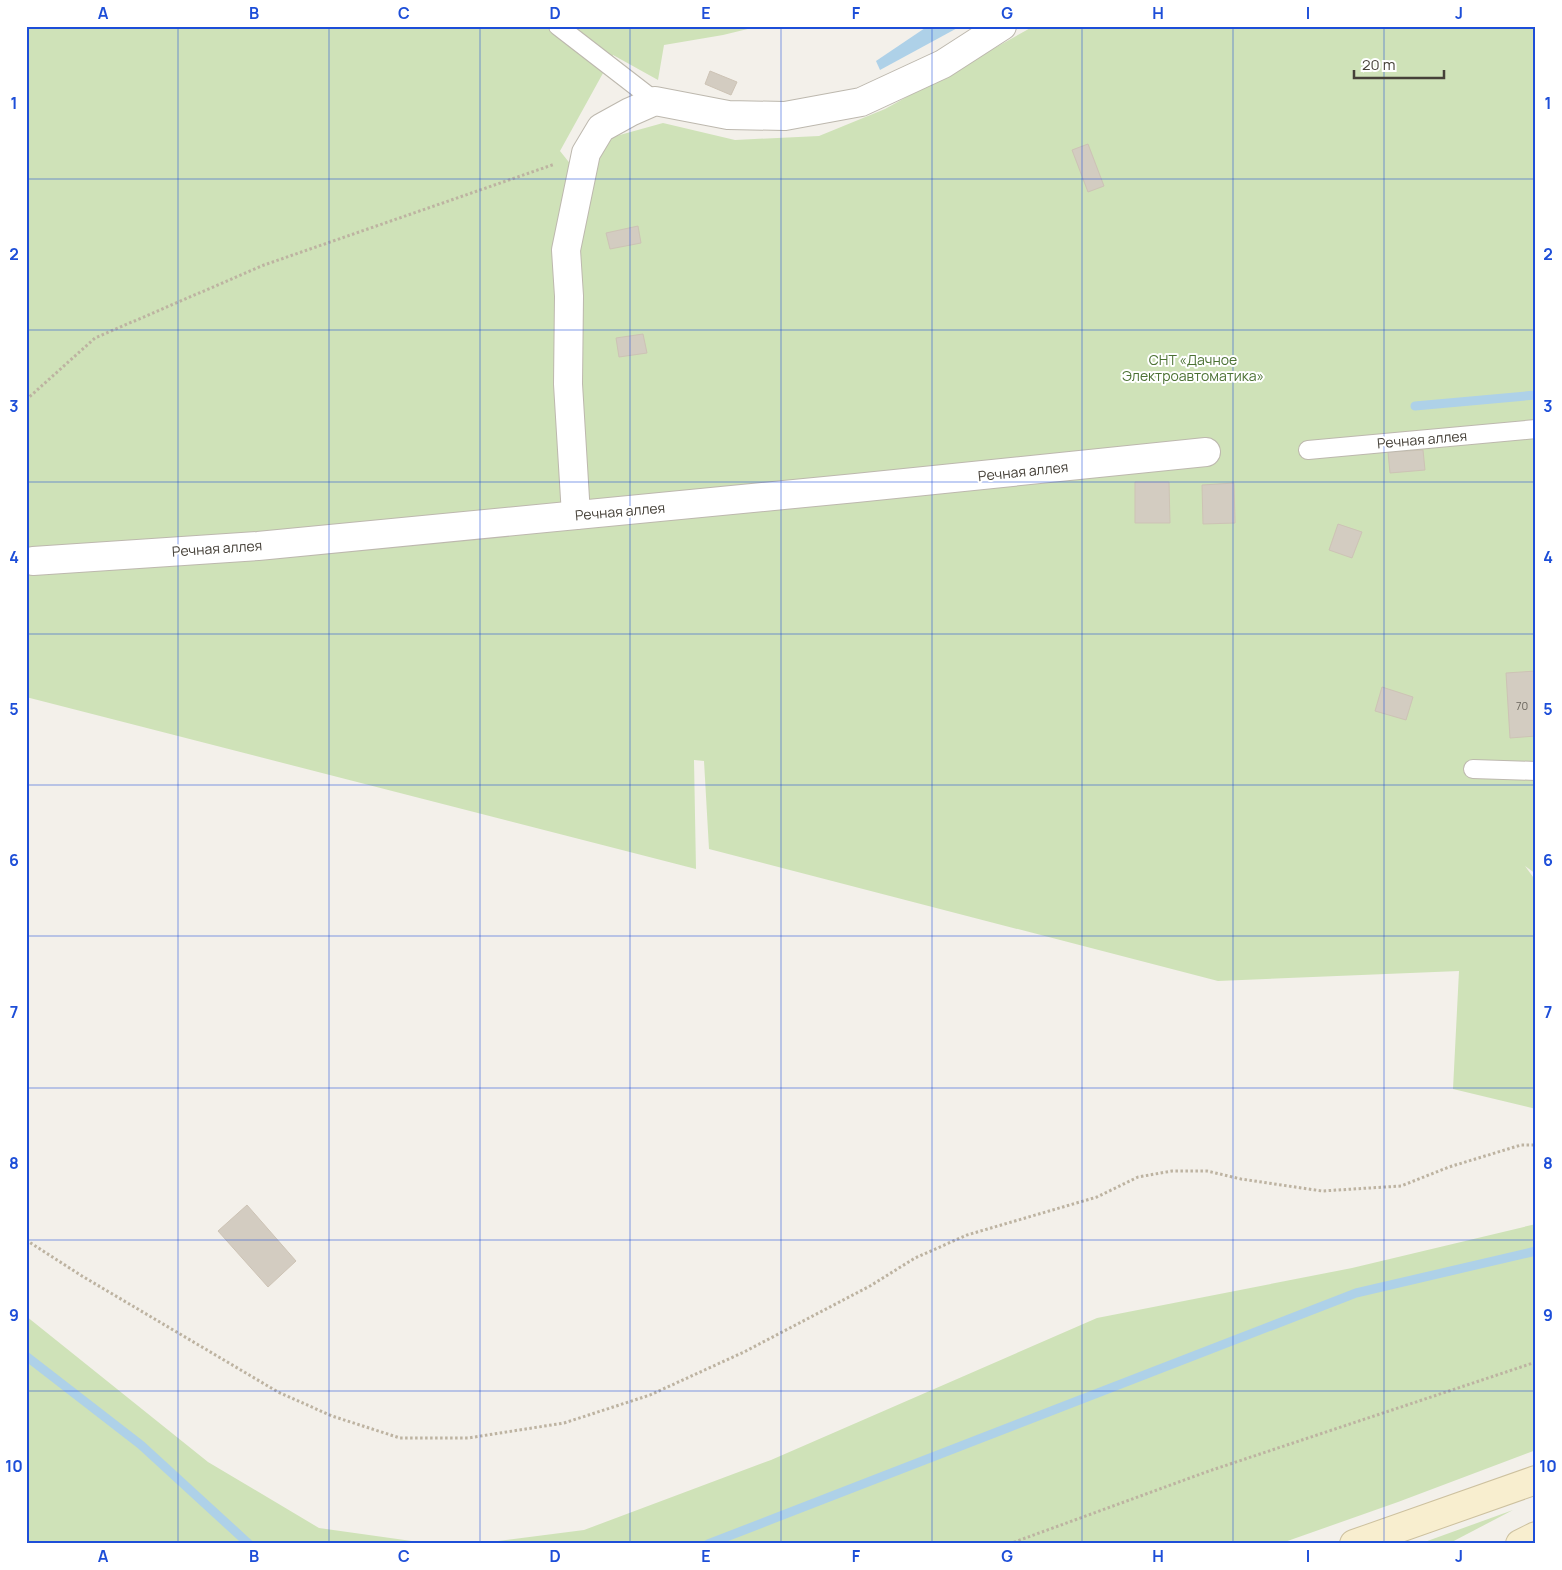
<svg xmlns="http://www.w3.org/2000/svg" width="1562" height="1570" font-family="Manrope,sans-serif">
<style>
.green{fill:#cfe2b8}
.water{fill:#aed1e8}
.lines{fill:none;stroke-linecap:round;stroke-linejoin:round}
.stream{stroke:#aed1e8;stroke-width:9}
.building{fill:#d3ccc1;stroke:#cdc3b5}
.service-casing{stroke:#bdb8ae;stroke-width:20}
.minor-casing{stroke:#bdb8ae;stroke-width:30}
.secondary-casing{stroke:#cdc19f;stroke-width:30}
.path{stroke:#bdb3a1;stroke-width:3;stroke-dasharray:2.5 2.5;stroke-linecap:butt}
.service{stroke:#fff;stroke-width:18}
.minor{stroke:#fff;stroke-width:28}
.secondary{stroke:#f8eecf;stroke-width:28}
.grid{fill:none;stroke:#1d4ed8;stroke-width:1;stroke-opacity:0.55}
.labels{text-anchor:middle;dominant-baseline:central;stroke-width:4;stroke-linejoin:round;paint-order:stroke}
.number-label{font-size:11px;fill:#69645b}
.park-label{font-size:14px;fill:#4b7133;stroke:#fff}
.street-label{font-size:14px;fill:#464139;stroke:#fff}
.neatline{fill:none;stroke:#1d4ed8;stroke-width:2}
.grid-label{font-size:16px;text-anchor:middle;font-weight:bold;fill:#1d4ed8}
</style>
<rect width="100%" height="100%" fill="#f3f0ea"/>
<!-- green -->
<g class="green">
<polygon points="26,26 760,26 723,35 664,45 658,80 613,55 560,151 588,186 609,138 663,123 735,140 819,136 885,109 1034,26 1536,26 1536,874 1525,866 1536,881 1536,1109 1453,1089 1459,971 1218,981 709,849 704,761 694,760 696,869 26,697"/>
<polygon points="1536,1224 1536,1450 1398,1502 1279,1544 474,1544 584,1530 771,1460 1097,1318 1352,1268"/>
<polygon points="26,1316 208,1462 319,1528 433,1544 26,1544"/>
<polygon points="1513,1510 1448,1544 1419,1544"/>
</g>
<!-- water -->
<polygon class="water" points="928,26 961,26 880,70 876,61"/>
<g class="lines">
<!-- stream -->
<g class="stream">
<polyline points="1415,406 1536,395"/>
<polyline points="26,1356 141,1445 249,1544"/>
<polyline points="708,1544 1356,1293 1536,1251"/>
</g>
</g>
<!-- building -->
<g class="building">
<polygon points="710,71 737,82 731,95 705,84"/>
<polygon points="1088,144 1104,186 1088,192 1072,150"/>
<polygon points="638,226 641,243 610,249 606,233"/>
<polygon points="643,334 647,353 619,357 616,338"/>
<polygon points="1423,450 1425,470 1390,473 1388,452"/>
<polygon points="1135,482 1169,482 1170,523 1135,523"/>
<polygon points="1234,483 1235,523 1203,524 1202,485"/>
<polygon points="1338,524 1362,532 1352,558 1329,550"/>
<polygon points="1536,671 1536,736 1510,738 1506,673"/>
<polygon points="1382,687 1413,697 1406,720 1375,711"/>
<polygon points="247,1205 296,1261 268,1287 218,1231"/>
</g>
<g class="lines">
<defs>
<g id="service">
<polyline points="558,26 655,101"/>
<polyline points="1308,450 1536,429"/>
<polyline points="1473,769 1536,771"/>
</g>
<g id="minor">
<polyline points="576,515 568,384 569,296 566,250 586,153 601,128 630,112 655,101 728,115 785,116 861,102 943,64 1002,26"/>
<polyline points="33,561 258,546 856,488 1206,452"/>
</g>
<g id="secondary">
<polyline points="1354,1544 1536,1480"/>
<polyline points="1520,1544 1536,1536"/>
</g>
</defs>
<!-- service casing -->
<use href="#service" class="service-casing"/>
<!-- minor casing -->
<use href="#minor" class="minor-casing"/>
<!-- secondary casing -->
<use href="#secondary" class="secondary-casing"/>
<!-- path -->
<g class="path">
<polyline points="26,400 95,338 264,265 555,164"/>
<polyline points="26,1240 82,1276 278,1392 332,1416 400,1438 468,1438 564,1423 650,1395 744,1352 870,1286 915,1258 967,1235 1097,1197 1138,1177 1172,1171 1207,1171 1241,1179 1322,1191 1401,1186 1449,1167 1521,1145 1536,1145"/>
<polyline points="26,1542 29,1544"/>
<polyline points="1009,1544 1209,1471 1536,1362"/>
</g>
<!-- service -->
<use href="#service" class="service"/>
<!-- minor -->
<use href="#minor" class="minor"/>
<!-- secondary -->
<use href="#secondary" class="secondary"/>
</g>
<!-- grid -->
<path class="grid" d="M178,26V1544M329,26V1544M480,26V1544M630,26V1544M781,26V1544M932,26V1544M1082,26V1544M1233,26V1544M1384,26V1544M26,179H1536M26,330H1536M26,482H1536M26,634H1536M26,785H1536M26,936H1536M26,1088H1536M26,1240H1536M26,1391H1536"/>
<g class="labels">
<!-- number labels -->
<g class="number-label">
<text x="1522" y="705">70</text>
</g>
<!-- park labels -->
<g class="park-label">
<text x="1193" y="359">СНТ «Дачное<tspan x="1193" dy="16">Электроавтоматика»</tspan></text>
</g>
<!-- street labels -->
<g class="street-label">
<text transform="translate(1422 439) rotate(-5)">Речная аллея</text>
<text transform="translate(1023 471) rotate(-6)">Речная аллея</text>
<text transform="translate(620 511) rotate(-5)">Речная аллея</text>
<text transform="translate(217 548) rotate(-4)">Речная аллея</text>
</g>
</g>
<!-- border -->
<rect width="1562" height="1570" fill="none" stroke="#ffffff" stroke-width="55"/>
<!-- scale -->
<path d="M1354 70v8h90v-8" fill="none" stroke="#464139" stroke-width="2.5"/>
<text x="1362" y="70" font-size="15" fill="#464139" stroke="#ffffff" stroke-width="4" paint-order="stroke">20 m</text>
<rect x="28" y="28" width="1506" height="1514" class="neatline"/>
<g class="grid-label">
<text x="103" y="19">A</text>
<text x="254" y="19">B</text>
<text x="404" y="19">C</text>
<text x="555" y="19">D</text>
<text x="706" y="19">E</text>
<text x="856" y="19">F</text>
<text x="1007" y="19">G</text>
<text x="1158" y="19">H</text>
<text x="1308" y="19">I</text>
<text x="1459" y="19">J</text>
<text x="14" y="109">1</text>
<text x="1548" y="109">1</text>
<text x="14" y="260">2</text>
<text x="1548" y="260">2</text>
<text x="14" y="412">3</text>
<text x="1548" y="412">3</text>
<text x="14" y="563">4</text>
<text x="1548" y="563">4</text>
<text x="14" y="715">5</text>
<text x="1548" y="715">5</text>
<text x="14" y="866">6</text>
<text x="1548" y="866">6</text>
<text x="14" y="1018">7</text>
<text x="1548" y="1018">7</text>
<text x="14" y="1169">8</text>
<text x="1548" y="1169">8</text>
<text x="14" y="1321">9</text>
<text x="1548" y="1321">9</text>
<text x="14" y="1472">10</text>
<text x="1548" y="1472">10</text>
<text x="103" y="1562">A</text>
<text x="254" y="1562">B</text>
<text x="404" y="1562">C</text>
<text x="555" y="1562">D</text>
<text x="706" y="1562">E</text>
<text x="856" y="1562">F</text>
<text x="1007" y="1562">G</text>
<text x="1158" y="1562">H</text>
<text x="1308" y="1562">I</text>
<text x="1459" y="1562">J</text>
</g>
</svg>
